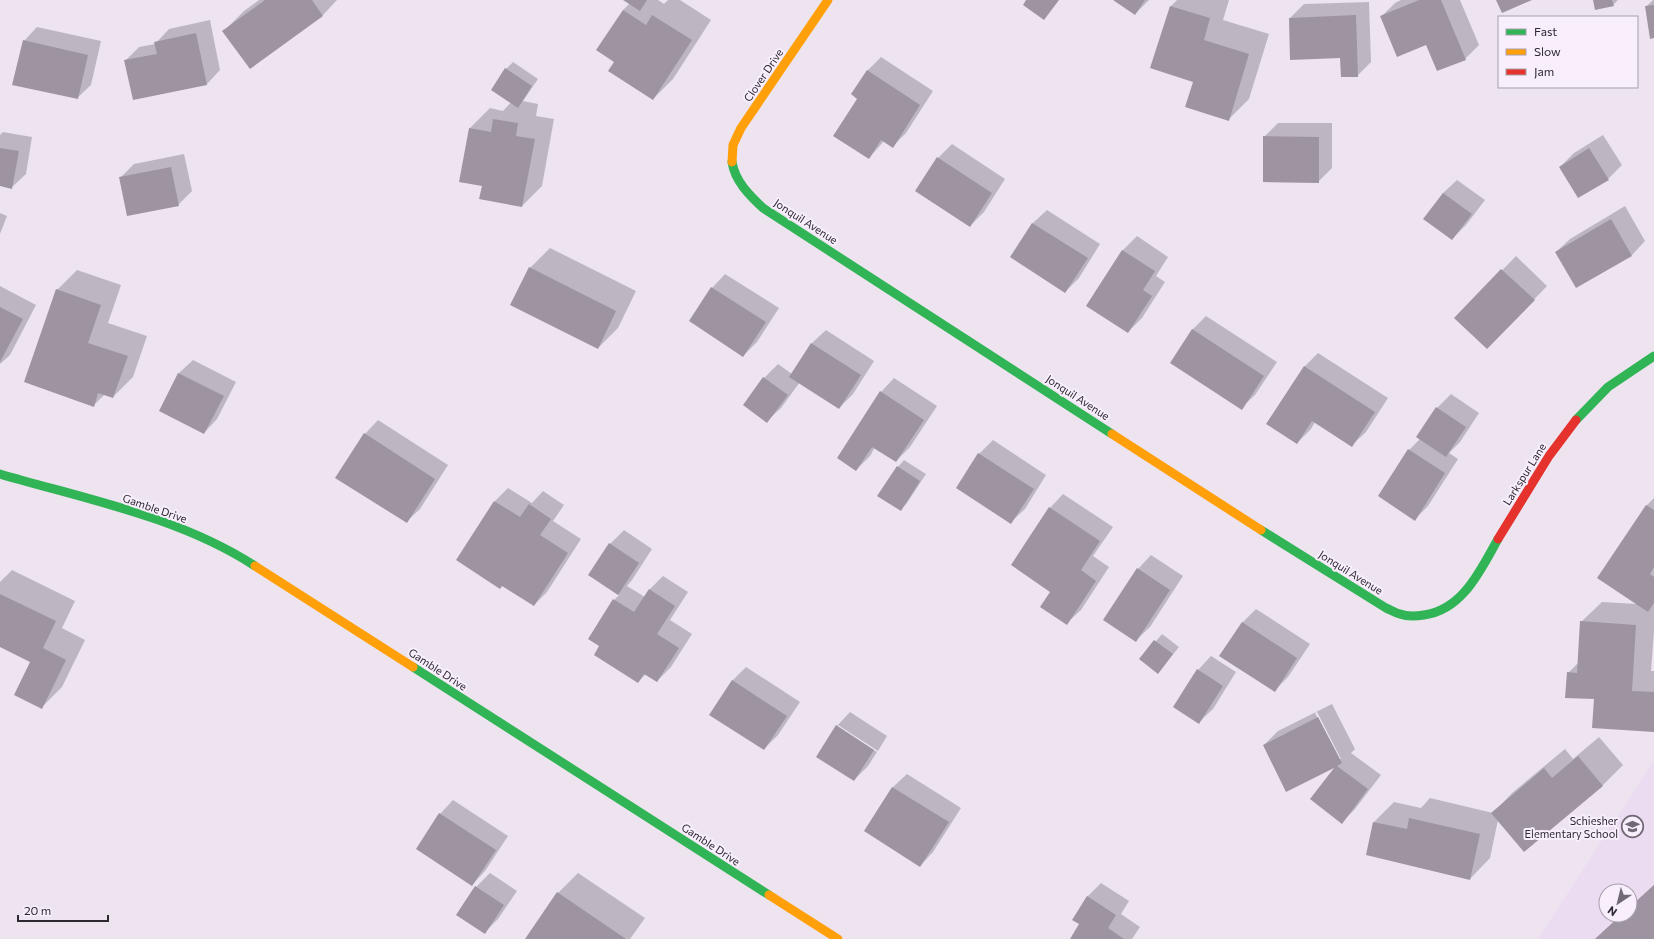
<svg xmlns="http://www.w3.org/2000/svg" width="1654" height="939" font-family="Commissioner,sans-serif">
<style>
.built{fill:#ecdcf2;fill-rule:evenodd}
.shadow{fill:#0003;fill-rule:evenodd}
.building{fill:#9e94a1}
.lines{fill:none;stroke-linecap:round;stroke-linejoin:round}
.fast{stroke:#30b455;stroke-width:9}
.slow{stroke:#ff9f0a;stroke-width:9}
.jam{stroke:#e5322d;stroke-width:9}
.labels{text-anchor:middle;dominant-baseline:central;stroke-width:4;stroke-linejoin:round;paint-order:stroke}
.street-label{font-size:11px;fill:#2e2831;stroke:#f8eefc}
.poi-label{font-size:11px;fill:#2e2831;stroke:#f8eefc;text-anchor:end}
</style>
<rect width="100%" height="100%" fill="#ede4f0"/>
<!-- built -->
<path class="built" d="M1654,760V939H1538ZM1606,891H1630V915H1606Z"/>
<!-- shadow -->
<g class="shadow">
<polygon points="259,0 337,0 323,15 250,67 224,31 244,11"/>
<polygon points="625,0 658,0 664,4 668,0 680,0 711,20 673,79 653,99 616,61 623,10 630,3"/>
<polygon points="1115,0 1149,0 1135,14"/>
<polygon points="1177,0 1229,0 1223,20 1269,34 1249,99 1229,119 1194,81 1171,6"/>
<polygon points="1401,0 1460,0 1479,45 1465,59 1427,44 1381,17 1395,3"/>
<polygon points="1594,0 1618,0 1613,5"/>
<polygon points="1653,0 1654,0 1654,37 1646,7"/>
<polygon points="1369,2 1371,62 1357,76 1341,57 1290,18 1304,4"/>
<polygon points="210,20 220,70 207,84 125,61 139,47 155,44 169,29"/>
<polygon points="37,27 101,41 91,85 77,98 24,41"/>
<polygon points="881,57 933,91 906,133 893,146 884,141 869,158 858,98 867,71"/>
<polygon points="513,62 538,79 523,101 538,104 536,116 554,119 542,186 522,206 483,185 470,128 490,108 503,111 511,102 492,90 506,69"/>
<polygon points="1278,123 1332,123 1332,168 1318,182 1264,137"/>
<polygon points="3,132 32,137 26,174 12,187 0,185 0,135"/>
<polygon points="1603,135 1622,165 1608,179 1560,167 1574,153"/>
<polygon points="952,144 1005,179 984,212 970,226 916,191 938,158"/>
<polygon points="184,154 192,191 178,205 120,178 134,164"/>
<polygon points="1457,180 1485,200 1466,225 1452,239 1425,219 1443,193"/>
<polygon points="1625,206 1645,241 1632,255 1576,287 1556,252 1570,239"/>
<polygon points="1047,210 1100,244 1079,278 1065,292 1011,257 1033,223"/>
<polygon points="0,213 7,216 0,234"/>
<polygon points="1137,236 1168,257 1156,276 1165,282 1142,318 1128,332 1087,305 1123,250"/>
<polygon points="550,248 636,291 618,328 598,348 530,268"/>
<polygon points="1516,256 1547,286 1501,334 1456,318"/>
<polygon points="77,270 121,285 108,323 147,336 133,377 113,397 105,394 94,405 57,290"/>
<polygon points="725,274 779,308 757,342 743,356 712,288"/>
<polygon points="0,286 36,305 10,355 0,364"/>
<polygon points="1206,316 1277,362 1255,395 1241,408 1192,330"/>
<polygon points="826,330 874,361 853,394 839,408 800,382 781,408 767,421 745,405 764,378 778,364 792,374 812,343"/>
<polygon points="1318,353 1388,398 1366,432 1352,445 1315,422 1311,429 1297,443 1304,367"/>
<polygon points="193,360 236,382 217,419 204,433 160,410 179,373"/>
<polygon points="894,378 937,406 910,447 896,461 875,447 870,456 856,470 881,392"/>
<polygon points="1451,394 1479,413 1460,442 1449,453 1458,459 1428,506 1415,519 1409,450 1420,439 1437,408"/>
<polygon points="378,420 448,465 420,509 406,522 365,434"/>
<polygon points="993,440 1046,475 1025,509 1011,522 979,454"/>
<polygon points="904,460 926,474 907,503 900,510 898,467"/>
<polygon points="508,488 532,503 543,491 564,505 553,521 581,539 547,592 534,605 495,501"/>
<polygon points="1063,494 1113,527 1093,556 1109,567 1081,610 1067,623 1051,591 1050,508"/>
<polygon points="1654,498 1654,631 1651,671 1654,671 1654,731 1595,698 1568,673 1579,662 1581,622 1602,602 1637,604 1599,578 1647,505"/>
<polygon points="624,530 652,549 632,580 627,586 645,597 650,589 663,576 688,592 670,620 692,634 671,667 657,681 646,674 638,682 601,646 614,600 619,595 590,575 610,544"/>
<polygon points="1151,555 1183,576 1150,627 1136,640 1138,569"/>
<polygon points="12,570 75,601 62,628 85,640 62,687 42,707 31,662 0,646 0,582"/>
<polygon points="1256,609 1310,644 1288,677 1274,691 1242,623"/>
<polygon points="1162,634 1179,647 1158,673 1141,659"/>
<polygon points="1211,656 1236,672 1213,709 1199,722 1198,670"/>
<polygon points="746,667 800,702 778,735 764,749 732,681"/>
<path d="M1332,704L1355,749L1351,753L1381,775L1355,809L1342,822L1337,765L1264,745L1278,731ZM1317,712L1341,759H1339L1315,713Z"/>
<polygon points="850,712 887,736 878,751 838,725 838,728 877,752 868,766 854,780 837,726"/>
<polygon points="1599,737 1623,765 1603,785 1524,851 1498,820 1490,858 1470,879 1374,822 1394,802 1421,808 1430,798 1493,813 1512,793 1565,749 1573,759"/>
<polygon points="907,774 961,808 933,852 920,866 865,831 893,787"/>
<polygon points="453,800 508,836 485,871 472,885 440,814"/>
<polygon points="490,873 517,891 498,919 485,932 458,915 476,887"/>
<polygon points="578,873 645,918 630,939 527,939 558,893"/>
<polygon points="1101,883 1129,901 1121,914 1140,927 1132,939 1071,939 1081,924 1087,897"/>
<polygon points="1654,885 1654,939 1595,939 1621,915 1630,915 1630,907"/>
</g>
<!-- building -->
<g class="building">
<polygon points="265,0 312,0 323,16 250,69 222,31"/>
<polygon points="623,0 647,0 640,11"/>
<polygon points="1026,0 1059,0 1044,20 1023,5"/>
<polygon points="1113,0 1145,0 1135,15"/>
<polygon points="1419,0 1441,0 1466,60 1437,71 1426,45 1397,57 1380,16"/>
<polygon points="1496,0 1532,0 1502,13"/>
<polygon points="1593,0 1612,0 1614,6 1595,10"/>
<polygon points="1654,5 1654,38 1650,39 1645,6"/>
<polygon points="1170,6 1210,18 1204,40 1249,54 1229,121 1185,107 1193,82 1150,68"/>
<polygon points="623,10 646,25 652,15 692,40 653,100 608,71 614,62 596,50"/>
<polygon points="1356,15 1358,77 1341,77 1340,58 1290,60 1289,18"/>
<polygon points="196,33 207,85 133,100 124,60 157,54 154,42"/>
<polygon points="23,40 88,55 78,99 12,85"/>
<polygon points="505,68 532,86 518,108 491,90"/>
<polygon points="867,70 920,105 893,148 881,140 869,159 833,136 857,99 851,94"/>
<polygon points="493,119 518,123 516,136 535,139 522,207 479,199 482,186 459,182 469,128 491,132"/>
<polygon points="1263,136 1319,137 1319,183 1263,182"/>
<polygon points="0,148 19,151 12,189 0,186"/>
<polygon points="1589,148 1609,180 1578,198 1559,167"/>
<polygon points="937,157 992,193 970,227 915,191"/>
<polygon points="171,167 179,206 127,216 119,177"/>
<polygon points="1443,193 1472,214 1452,240 1423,219"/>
<polygon points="1611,219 1632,256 1576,288 1555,252"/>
<polygon points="1032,223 1088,258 1065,293 1010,257"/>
<polygon points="1122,250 1155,271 1143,290 1152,296 1128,333 1086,306"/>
<polygon points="529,267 616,311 598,349 510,305"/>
<polygon points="1501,269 1535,300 1487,349 1454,318"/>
<polygon points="711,287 766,322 743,357 689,321"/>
<polygon points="56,289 101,305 88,343 128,356 113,398 98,393 94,407 24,382"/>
<polygon points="0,307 23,319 0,362"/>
<polygon points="1192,329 1264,376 1242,410 1170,363"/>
<polygon points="811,343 861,375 839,409 789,377"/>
<polygon points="1304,366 1375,412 1352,447 1312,421 1297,444 1266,424"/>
<polygon points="178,373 224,396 204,434 159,411"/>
<polygon points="763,377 788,395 767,423 743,405"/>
<polygon points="880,391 924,420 896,462 872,447 856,471 837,458"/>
<polygon points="1436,407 1466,427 1446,457 1416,437"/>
<polygon points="364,433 435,479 407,523 335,478"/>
<polygon points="1408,449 1445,473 1415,521 1378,496"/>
<polygon points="978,453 1034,489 1011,524 956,488"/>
<polygon points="897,466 920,481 901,511 877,496"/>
<polygon points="494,501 520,517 529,504 551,519 540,535 568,553 534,606 502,586 500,589 456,560"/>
<polygon points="1646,505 1654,510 1654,567 1650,574 1654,577 1654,603 1648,612 1597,578"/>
<polygon points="1049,507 1100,541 1081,570 1096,581 1067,625 1040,607 1050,592 1011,565"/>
<polygon points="609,543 639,563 618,595 588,575"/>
<polygon points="1137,568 1170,590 1136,642 1103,620"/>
<polygon points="649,589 675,606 657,634 679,648 657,682 644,674 638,683 594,655 599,646 588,639 613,599 634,612"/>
<polygon points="0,594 56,621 43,648 66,660 42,709 14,695 30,662 0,647"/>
<polygon points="1580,621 1636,625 1632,691 1654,692 1654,732 1592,728 1594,699 1565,698 1567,672 1577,673"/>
<polygon points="1242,622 1297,658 1275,692 1219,656"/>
<polygon points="1154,640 1173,654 1158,674 1139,659"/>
<polygon points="1197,669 1223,686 1199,724 1173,707"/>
<polygon points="732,680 787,716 764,750 709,715"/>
<polygon points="1318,717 1342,763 1337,766 1368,789 1342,824 1310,799 1334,768 1286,792 1263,745"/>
<polygon points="836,725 874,750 854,781 816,757"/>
<polygon points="1578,756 1603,786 1524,852 1491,813 1544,768 1552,778"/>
<polygon points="892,787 949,822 920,867 864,831"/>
<polygon points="439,813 496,850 472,886 416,849"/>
<polygon points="1409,818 1480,834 1470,880 1366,855 1373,822 1407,829"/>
<polygon points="1654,885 1654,939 1595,939 1621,915 1630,915 1630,907"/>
<polygon points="475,886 504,905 485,934 456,915"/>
<polygon points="557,892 626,939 525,939"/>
<polygon points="1087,896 1116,915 1108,928 1124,939 1070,939 1079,924 1072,920"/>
</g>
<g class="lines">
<!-- fast -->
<g class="fast">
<path d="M732,162C735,181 749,195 763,208L1112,434"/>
<polyline points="1576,420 1608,387 1654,356"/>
<path d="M0,474C85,499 180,517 255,566"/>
<path d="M1261,530L1386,608C1391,610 1395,613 1400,614C1408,617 1417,616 1424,615C1463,610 1481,569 1498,539"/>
<polyline points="413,667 769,895"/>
</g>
<!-- slow -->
<g class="slow">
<polyline points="732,162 733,145 741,128 828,0"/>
<polyline points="1112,434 1261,530"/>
<polyline points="255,566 413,667"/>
<polyline points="769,895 838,939"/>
</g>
<!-- jam -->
<polyline class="jam" points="1498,539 1549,456 1576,420"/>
</g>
<!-- icons -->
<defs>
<symbol id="school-ring" viewBox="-11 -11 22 22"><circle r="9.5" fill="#f8eefc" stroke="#716a74" stroke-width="1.5"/><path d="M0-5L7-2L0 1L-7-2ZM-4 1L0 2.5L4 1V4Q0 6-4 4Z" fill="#716a74"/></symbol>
</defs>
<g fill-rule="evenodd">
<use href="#school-ring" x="1620" y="814" width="25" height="25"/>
</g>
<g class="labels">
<!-- street labels -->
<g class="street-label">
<text transform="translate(763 75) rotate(-56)">Clover Drive</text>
<text transform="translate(806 221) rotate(33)">Jonquil Avenue</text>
<text transform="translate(1078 397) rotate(33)">Jonquil Avenue</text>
<text transform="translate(1524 474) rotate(-58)">Larkspur Lane</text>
<text transform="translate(155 508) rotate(19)">Gamble Drive</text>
<text transform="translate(1351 572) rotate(32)">Jonquil Avenue</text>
<text transform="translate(438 669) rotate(33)">Gamble Drive</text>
<text transform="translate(711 844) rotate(33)">Gamble Drive</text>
</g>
<!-- poi labels -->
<g class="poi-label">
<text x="1618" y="820">Schiesher<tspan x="1618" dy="13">Elementary School</tspan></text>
</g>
</g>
<!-- legend -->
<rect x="1498" y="16" width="140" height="72" fill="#f8eefc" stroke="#a79fab"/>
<rect x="1506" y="29" width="20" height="6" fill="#30b455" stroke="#a79fab"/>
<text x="1534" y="36" font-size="12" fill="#2e2831">Fast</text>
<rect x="1506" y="49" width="20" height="6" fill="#ff9f0a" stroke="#a79fab"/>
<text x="1534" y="56" font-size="12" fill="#2e2831">Slow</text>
<rect x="1506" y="69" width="20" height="6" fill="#e5322d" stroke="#a79fab"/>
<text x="1534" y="76" font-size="12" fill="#2e2831">Jam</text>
<!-- north arrow -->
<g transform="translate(1618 903) rotate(215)"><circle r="19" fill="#f8eefc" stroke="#a79fab"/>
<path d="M0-3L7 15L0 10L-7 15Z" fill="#716a74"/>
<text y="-6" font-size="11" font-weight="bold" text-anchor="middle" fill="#2e2831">N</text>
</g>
<!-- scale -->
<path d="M18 915v6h90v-6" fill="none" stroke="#2e2831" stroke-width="2"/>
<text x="24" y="915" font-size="12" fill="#2e2831" stroke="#f8eefc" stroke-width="3" paint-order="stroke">20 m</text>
</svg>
